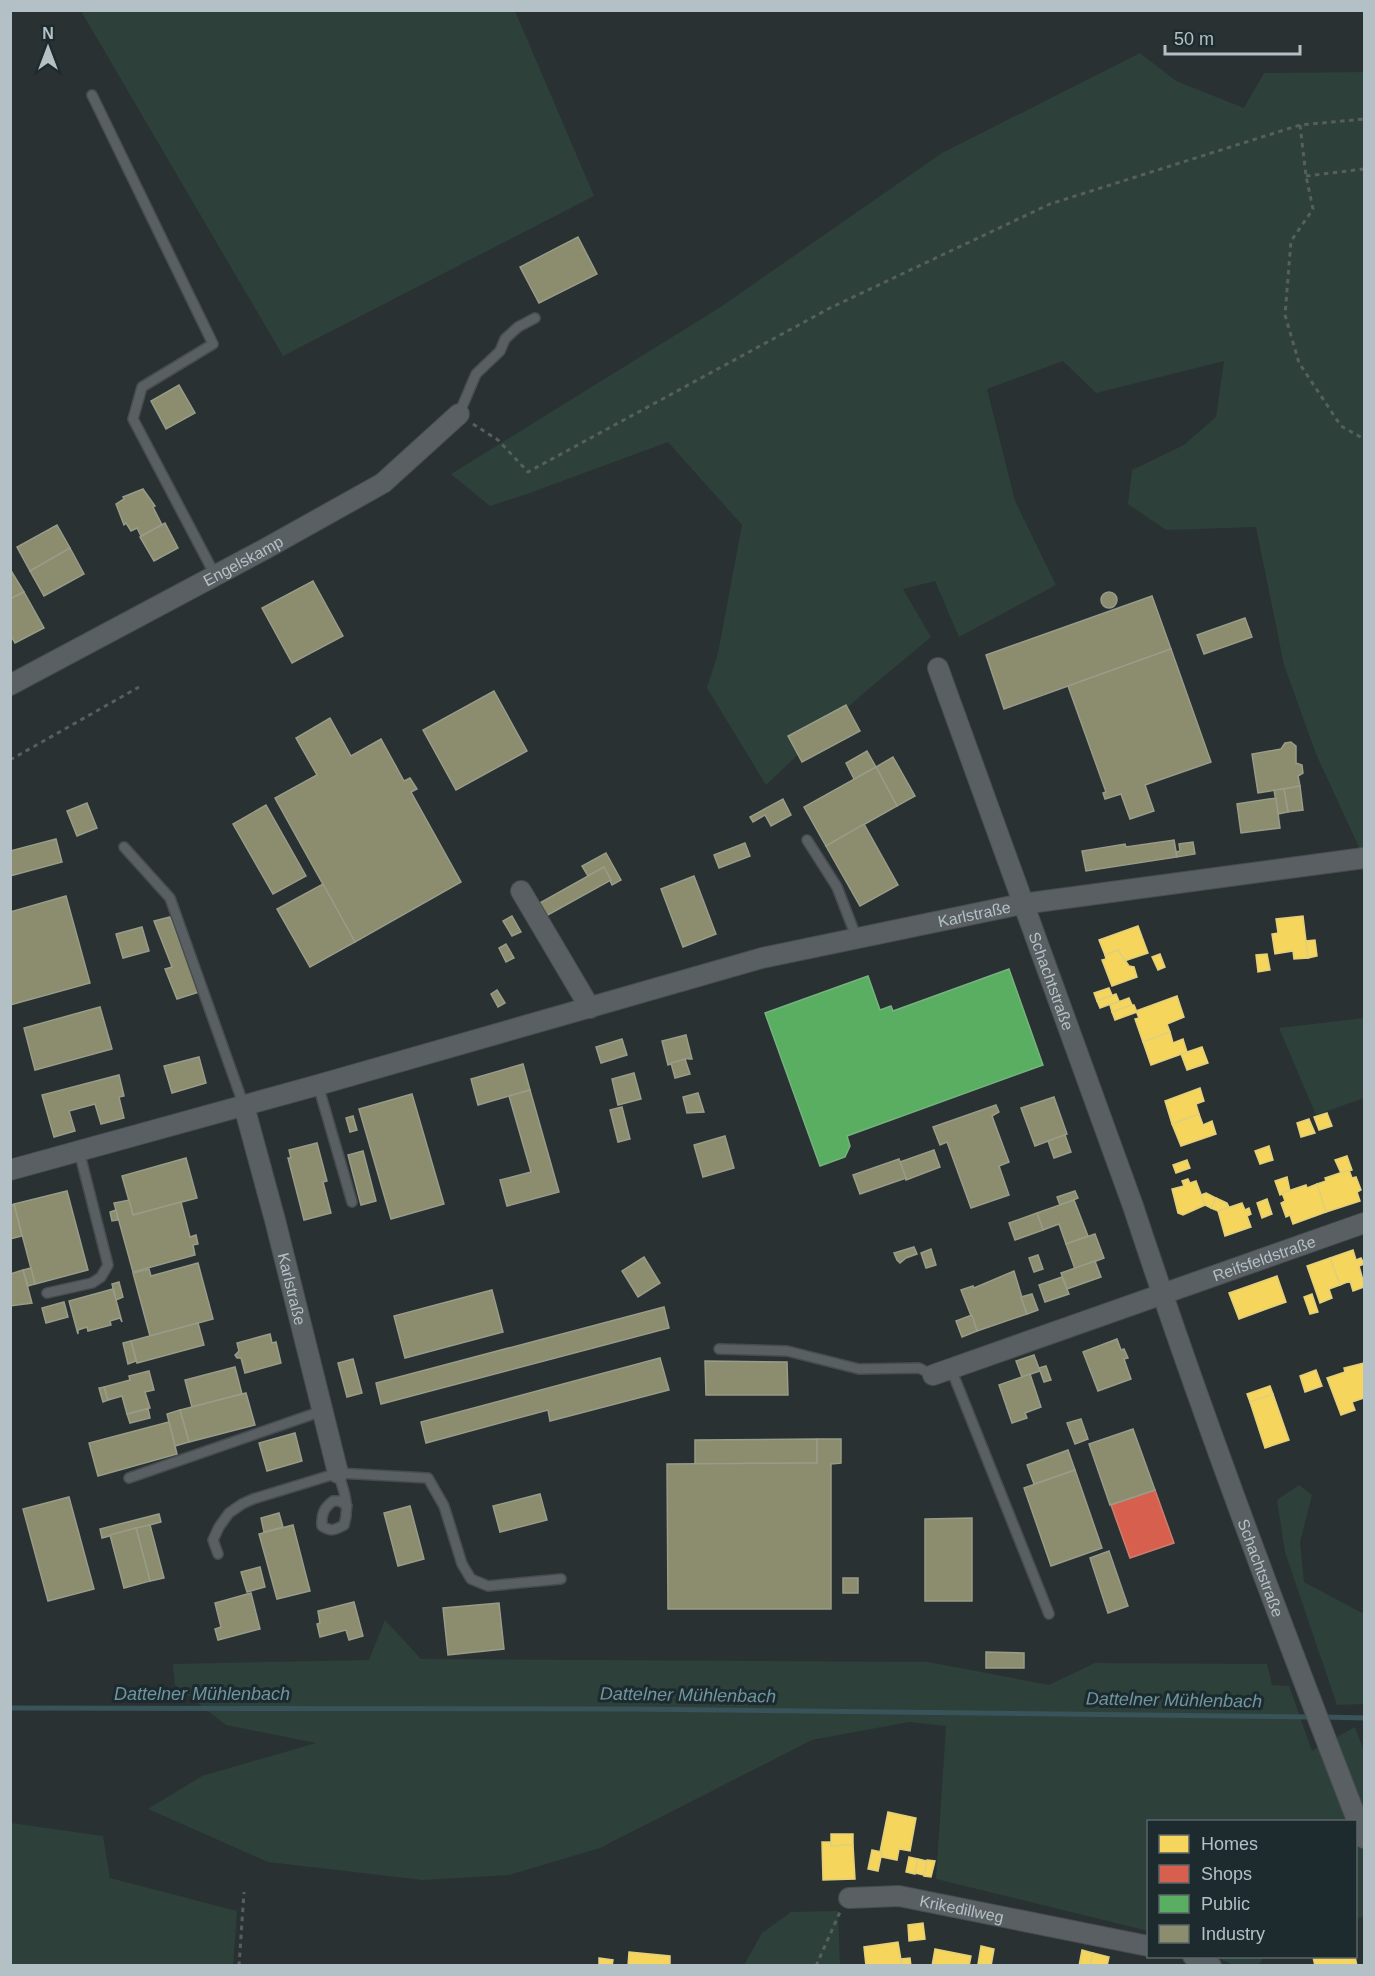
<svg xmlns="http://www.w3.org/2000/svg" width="1375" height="1976" font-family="Helvetica,sans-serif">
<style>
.green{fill:#2d4039}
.homes{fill:#f6d55c;stroke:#e2cf7c;stroke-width:1.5}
.shops{fill:#d6604d;stroke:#cc7d71;stroke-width:1.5}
.public{fill:#5aae61;stroke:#75b37f;stroke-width:1.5}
.industry{fill:#8c8c6e;stroke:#989c88;stroke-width:1.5}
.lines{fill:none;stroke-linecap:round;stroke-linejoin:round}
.stream{stroke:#38535a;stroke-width:5}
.lane-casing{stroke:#474d4e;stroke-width:12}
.street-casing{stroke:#474d4e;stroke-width:22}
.path{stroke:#585e60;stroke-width:3;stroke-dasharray:4.5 4.5;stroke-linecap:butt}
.lane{stroke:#595f62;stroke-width:9}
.street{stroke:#595f62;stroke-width:20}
.labels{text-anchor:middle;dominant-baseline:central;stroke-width:6;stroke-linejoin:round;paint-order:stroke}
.street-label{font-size:16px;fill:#b3c0c5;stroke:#1d2a2e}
.water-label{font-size:18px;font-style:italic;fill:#6f96a0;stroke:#1d2a2e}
</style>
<rect width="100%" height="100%" fill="#293133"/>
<!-- green -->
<g class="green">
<polygon points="81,11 515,11 594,196 283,356"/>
<polygon points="1140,53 1176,81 1244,108 1264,73 1364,72 1364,858 1316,754 1284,665 1256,527 1166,530 1128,504 1132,470 1184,445 1216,417 1224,361 1096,393 1063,361 987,389 1015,501 1056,585 959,637 935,581 903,589 931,637 859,697 766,785 707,688 718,653 742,525 668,442 530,493 490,506 451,474 719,308 942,153"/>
<polygon points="1364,1018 1364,1098 1316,1115 1279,1028"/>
<polygon points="1299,1485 1312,1495 1300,1542 1304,1582 1364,1614 1364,1704 1337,1705 1285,1552 1277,1500"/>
<polygon points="385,1620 421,1659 928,1662 1049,1685 1095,1663 1267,1664 1272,1685 1289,1686 1312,1751 1355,1727 1364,1751 1364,1916 1356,1919 1356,1822 1148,1822 1148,1931 936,1879 946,1726 909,1722 812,1740 600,1848 509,1875 423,1880 268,1862 148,1809 202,1776 316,1743 226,1725 175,1685 173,1664 369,1660"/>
<polygon points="11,1823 103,1836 110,1878 237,1911 233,1965 11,1965"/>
<polygon points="838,1911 840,1965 744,1965 762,1933 791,1912"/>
<polygon points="1216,1957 1264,1956 1264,1957 1259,1965 1233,1965"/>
</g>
<!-- homes -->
<g class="homes">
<polygon points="1303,916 1308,958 1294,959 1293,951 1275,954 1272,934 1278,933 1276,919"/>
<polygon points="1138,926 1148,953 1124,961 1118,950 1105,955 1099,940"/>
<polygon points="1315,940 1317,956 1308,958 1306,941"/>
<polygon points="1118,950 1129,966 1134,967 1137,977 1112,986 1102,960 1106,959 1105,955"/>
<polygon points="1160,954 1165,967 1158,970 1152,957"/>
<polygon points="1267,954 1270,970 1258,972 1256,955"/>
<polygon points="1109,988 1112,995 1097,1001 1094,993"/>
<polygon points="1116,994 1119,1001 1100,1008 1097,1001"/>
<polygon points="1177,996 1184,1017 1167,1024 1170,1032 1143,1042 1135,1019 1139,1018 1136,1011"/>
<polygon points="1129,998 1132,1005 1112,1012 1110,1005"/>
<polygon points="1132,1005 1134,1005 1137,1012 1115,1020 1112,1012"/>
<polygon points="1170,1032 1173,1043 1183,1039 1187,1052 1151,1065 1143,1042"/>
<polygon points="1202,1047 1208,1063 1187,1070 1181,1054"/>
<polygon points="1200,1088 1204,1101 1196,1104 1199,1114 1172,1124 1165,1101"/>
<polygon points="1327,1113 1332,1126 1319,1130 1314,1117"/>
<polygon points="1199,1114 1203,1125 1212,1121 1216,1134 1181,1146 1172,1124"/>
<polygon points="1309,1119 1315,1133 1301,1137 1297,1123"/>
<polygon points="1269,1146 1273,1160 1260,1164 1255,1151"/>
<polygon points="1347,1156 1352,1170 1341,1173 1335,1160"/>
<polygon points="1187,1160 1190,1168 1176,1173 1173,1165"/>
<polygon points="1349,1170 1352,1178 1356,1177 1361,1190 1357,1192 1360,1201 1326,1212 1317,1184 1326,1181 1325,1178"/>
<polygon points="1287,1177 1290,1191 1280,1195 1275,1181"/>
<polygon points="1188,1179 1190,1183 1196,1181 1205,1205 1183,1215 1178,1213 1172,1189 1184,1186 1182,1181"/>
<polygon points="1317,1184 1326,1212 1293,1224 1290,1215 1286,1217 1281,1203 1285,1201 1282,1193 1306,1185 1307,1188"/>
<polygon points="1206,1193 1216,1198 1211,1208 1205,1205 1201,1195"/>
<polygon points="1216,1198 1227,1203 1229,1207 1218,1211 1211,1208"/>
<polygon points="1267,1199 1272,1214 1262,1218 1257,1203"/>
<polygon points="1242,1203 1245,1210 1249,1208 1251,1214 1247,1216 1251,1227 1225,1236 1218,1211"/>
<polygon points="1353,1250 1356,1260 1361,1258 1364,1264 1359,1266 1364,1284 1364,1287 1353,1291 1350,1281 1340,1285 1330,1258"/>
<polygon points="1330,1258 1340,1285 1329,1289 1332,1298 1320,1303 1307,1266"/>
<polygon points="1277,1276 1286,1302 1239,1319 1229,1293"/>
<polygon points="1312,1294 1318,1312 1310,1314 1304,1297"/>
<polygon points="1364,1363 1364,1398 1352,1402 1355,1410 1341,1415 1327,1378 1345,1372 1344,1368"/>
<polygon points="1316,1370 1322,1386 1305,1392 1300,1376"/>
<polygon points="1270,1386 1273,1394 1250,1402 1247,1394"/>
<polygon points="1273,1394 1289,1440 1265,1448 1250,1402"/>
<polygon points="888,1812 916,1818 910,1851 899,1849 897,1860 881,1857 882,1852 880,1852"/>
<polygon points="831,1834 853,1834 853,1845 831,1846"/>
<polygon points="822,1842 831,1842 831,1846 853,1845 855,1879 823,1880"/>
<polygon points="872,1850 882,1852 878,1871 868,1869"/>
<polygon points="909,1857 918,1859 915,1874 906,1872"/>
<polygon points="918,1859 927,1861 924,1875 915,1873"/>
<polygon points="927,1860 935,1861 931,1877 924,1876"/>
<polygon points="923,1923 925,1939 909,1941 908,1925"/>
<polygon points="898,1942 902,1966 866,1966 864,1947"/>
<polygon points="981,1946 994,1949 991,1966 978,1964"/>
<polygon points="935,1949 971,1956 969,1966 932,1966"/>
<polygon points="1082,1950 1093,1953 1090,1966 1079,1966"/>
<polygon points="629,1952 670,1956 670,1966 628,1966"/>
<polygon points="1093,1953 1109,1957 1107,1966 1090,1966"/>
<polygon points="1338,1956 1339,1958 1355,1956 1357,1966 1315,1966 1313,1957"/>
<polygon points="599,1958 613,1960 612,1966 599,1966"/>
<polygon points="910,1958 911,1966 902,1966 901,1959"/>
</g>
<!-- shops -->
<polygon class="shops" points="1155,1490 1174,1543 1130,1558 1111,1505"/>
<!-- public -->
<polygon class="public" points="1009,969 1043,1065 847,1136 850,1146 845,1157 820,1166 765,1013 868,976 880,1010 891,1006 893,1011"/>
<!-- industry -->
<g class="industry">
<polygon points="578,237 597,274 539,303 520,267"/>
<polygon points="179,385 195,413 166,429 151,401"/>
<polygon points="143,489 155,506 153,507 162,525 141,536 137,528 131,531 126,523 124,525 116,504 124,499 123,497"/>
<polygon points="165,523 178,548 154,561 140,537"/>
<polygon points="57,525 70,548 30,571 17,547"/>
<polygon points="70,548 84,574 44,596 30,571"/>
<polygon points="10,569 24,592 10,599"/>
<polygon points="313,581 343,636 292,663 262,608"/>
<circle cx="1109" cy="600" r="8"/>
<polygon points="24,592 44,628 15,643 10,634 10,599"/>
<polygon points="1152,596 1171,649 1004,709 986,655"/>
<polygon points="1245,618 1252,637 1204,654 1197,635"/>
<polygon points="1171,649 1211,762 1145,785 1154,811 1130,819 1121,794 1105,799 1103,793 1106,792 1068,686"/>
<polygon points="494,691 527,751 456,790 423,730"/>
<polygon points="846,705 860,731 802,762 788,736"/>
<polygon points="330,718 351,756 381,739 404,781 410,778 417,789 411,792 461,882 355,942 275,798 317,775 296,738"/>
<polygon points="1291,742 1296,746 1296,763 1302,765 1303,773 1298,776 1300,786 1258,793 1252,754 1281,749 1285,743"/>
<polygon points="867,751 876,767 854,779 846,763"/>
<polygon points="893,757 915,796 897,806 876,767"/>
<polygon points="876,767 897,806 826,846 804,807"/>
<polygon points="1300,786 1303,810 1288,812 1284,789"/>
<polygon points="1284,789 1288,812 1278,814 1274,790"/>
<polygon points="1276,798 1280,828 1241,833 1237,804"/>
<polygon points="783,799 791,815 771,826 765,815 753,822 750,817"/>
<polygon points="87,803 97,828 77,836 67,811"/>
<polygon points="266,805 306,876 273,894 233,824"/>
<polygon points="864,824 898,885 860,906 826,846"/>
<polygon points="56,839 62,862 10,876 10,851"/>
<polygon points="1174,840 1177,857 1086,871 1082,851 1125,844 1126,847"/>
<polygon points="1193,842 1195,854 1177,857 1176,852 1180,851 1179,844"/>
<polygon points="745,843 750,856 719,868 714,855"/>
<polygon points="606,853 621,880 612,885 604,867 588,876 582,866"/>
<polygon points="604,867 611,880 546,916 538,904"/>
<polygon points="694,876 716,934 683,947 661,889"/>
<polygon points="323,884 355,942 310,967 277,909"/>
<polygon points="66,896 90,983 10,1005 10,912"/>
<polygon points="512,916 521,932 512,936 503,921"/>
<polygon points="170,917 199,992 177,999 165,969 172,967 154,921"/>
<polygon points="142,927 149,951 123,958 116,934"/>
<polygon points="506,944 514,958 506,962 499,948"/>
<polygon points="497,990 505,1003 498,1007 491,994"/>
<polygon points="100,1007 112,1049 35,1070 24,1028"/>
<polygon points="686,1035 692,1059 689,1059 689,1058 668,1065 662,1041"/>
<polygon points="622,1039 627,1055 601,1063 596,1047"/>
<polygon points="199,1057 206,1083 172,1093 164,1066"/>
<polygon points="685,1059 690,1074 675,1078 671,1063"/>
<polygon points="523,1064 530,1090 478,1105 471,1079"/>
<polygon points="634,1073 641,1099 618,1105 612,1079"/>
<polygon points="119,1075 124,1096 119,1097 124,1118 101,1124 95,1104 69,1111 75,1131 54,1137 42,1095"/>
<polygon points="530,1090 559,1192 507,1206 500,1180 531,1172 509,1096"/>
<polygon points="698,1093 704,1112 687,1113 683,1097"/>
<polygon points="412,1094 444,1204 391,1219 359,1109"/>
<polygon points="1054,1097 1067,1134 1035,1146 1021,1108"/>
<polygon points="996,1105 999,1112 992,1116 1009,1162 999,1166 1009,1195 971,1208 947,1142 940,1145 933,1127"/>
<polygon points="622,1107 630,1139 618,1142 610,1110"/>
<polygon points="353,1116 357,1130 350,1132 346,1118"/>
<polygon points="1065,1135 1071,1152 1054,1158 1048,1141"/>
<polygon points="725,1136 734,1168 703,1177 694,1145"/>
<polygon points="317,1143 327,1181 323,1182 331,1213 304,1220 288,1158 291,1158 289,1150"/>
<polygon points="934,1150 940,1167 906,1180 900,1162"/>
<polygon points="363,1151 376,1201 361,1205 348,1155"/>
<polygon points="186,1158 197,1198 133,1215 122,1176"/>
<polygon points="899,1159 906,1178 860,1194 853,1175"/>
<polygon points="67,1191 88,1270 35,1284 14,1204"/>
<polygon points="1075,1191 1078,1198 1060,1205 1057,1197"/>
<polygon points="129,1200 133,1215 181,1202 190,1237 196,1235 198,1244 193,1245 195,1255 133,1272 114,1203"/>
<polygon points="1074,1200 1088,1236 1066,1244 1059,1224 1043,1230 1037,1213"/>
<polygon points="14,1204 22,1236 10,1239 10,1206"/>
<polygon points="116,1210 118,1220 112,1221 110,1212"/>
<polygon points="1037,1213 1043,1230 1015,1240 1009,1223"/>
<polygon points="1095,1234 1104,1258 1075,1269 1066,1244"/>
<polygon points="914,1247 917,1254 906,1258 900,1263 897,1260 894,1253"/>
<polygon points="931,1249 936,1265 926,1268 921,1253"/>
<polygon points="1038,1255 1043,1269 1034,1272 1029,1258"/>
<polygon points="644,1257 660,1283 638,1297 622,1271"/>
<polygon points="1095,1261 1101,1277 1067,1289 1061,1273"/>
<polygon points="198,1263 213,1319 150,1336 133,1273 149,1269 151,1276"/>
<polygon points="31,1268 35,1284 28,1286 23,1270"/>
<polygon points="23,1270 32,1303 10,1306 10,1274"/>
<polygon points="1014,1271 1027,1314 977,1331 961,1290 973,1286 974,1288"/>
<polygon points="1062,1277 1069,1294 1045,1302 1039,1285"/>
<polygon points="119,1282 123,1297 116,1300 112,1284"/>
<polygon points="113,1289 122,1322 120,1318 110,1321 111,1325 88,1331 87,1327 78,1330 78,1334 69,1301"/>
<polygon points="492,1290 503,1332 405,1358 394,1316"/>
<polygon points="1032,1294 1038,1310 1027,1314 1021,1297"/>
<polygon points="64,1302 68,1317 46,1323 42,1308"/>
<polygon points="664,1307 669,1328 381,1404 376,1383"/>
<polygon points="972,1315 977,1331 962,1337 956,1321"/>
<polygon points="198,1323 204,1345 137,1363 131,1341"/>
<polygon points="270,1334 272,1343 276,1342 281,1363 245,1373 241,1358 237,1358 235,1355 239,1351 237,1343"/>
<polygon points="1117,1339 1121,1350 1124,1349 1128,1358 1124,1359 1131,1379 1098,1391 1083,1352"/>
<polygon points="131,1341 136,1361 128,1364 123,1343"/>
<polygon points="1034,1355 1040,1371 1022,1377 1016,1361"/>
<polygon points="660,1358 669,1390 550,1421 548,1410 426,1443 421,1422"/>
<polygon points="353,1359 362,1393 347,1397 338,1363"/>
<polygon points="705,1361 787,1362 788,1395 706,1395"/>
<polygon points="1046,1366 1051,1380 1044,1382 1039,1368"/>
<polygon points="235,1367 242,1394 192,1407 185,1380"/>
<polygon points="149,1371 154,1390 145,1392 150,1408 127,1414 122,1396 108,1400 104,1387 130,1380 129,1376"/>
<polygon points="1030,1374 1041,1407 1025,1413 1027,1418 1012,1423 999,1385"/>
<polygon points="104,1387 108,1400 103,1402 99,1388"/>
<polygon points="246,1393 255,1425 189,1442 180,1410"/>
<polygon points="148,1409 150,1418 130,1423 127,1414"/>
<polygon points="180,1410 189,1442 175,1446 167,1414"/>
<polygon points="1081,1419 1088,1439 1075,1444 1067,1423"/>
<polygon points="169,1422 177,1454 98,1476 89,1443"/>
<polygon points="1133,1429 1155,1490 1110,1505 1089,1444"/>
<polygon points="295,1433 302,1461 267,1471 259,1443"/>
<polygon points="817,1439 817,1463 695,1464 695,1440"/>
<polygon points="817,1439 841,1439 841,1463 831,1464 831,1609 668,1609 667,1464 817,1463"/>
<polygon points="1068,1450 1075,1470 1034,1484 1027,1465"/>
<polygon points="1075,1470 1102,1548 1051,1566 1024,1488"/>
<polygon points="540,1494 547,1520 500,1532 493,1506"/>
<polygon points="69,1497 94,1589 48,1601 23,1509"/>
<polygon points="410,1506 424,1559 398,1566 384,1513"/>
<polygon points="279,1513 283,1527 264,1532 261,1518"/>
<polygon points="159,1514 161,1522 102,1538 100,1529"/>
<polygon points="972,1518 972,1601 925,1601 925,1519"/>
<polygon points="150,1525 164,1578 150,1581 136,1528"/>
<polygon points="293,1525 310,1591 277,1599 259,1534"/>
<polygon points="136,1528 150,1581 124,1588 110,1535"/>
<polygon points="1109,1551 1128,1606 1108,1613 1090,1558"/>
<polygon points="260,1567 265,1587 247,1592 241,1572"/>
<rect x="843" y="1578" width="15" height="15"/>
<polygon points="251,1593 260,1629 218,1640 215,1629 221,1627 215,1603"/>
<polygon points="354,1602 363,1636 349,1640 346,1630 320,1637 317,1624 320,1623 318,1611"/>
<polygon points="499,1603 504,1649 448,1655 443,1608"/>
<polygon points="986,1652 1024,1653 1024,1668 986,1668"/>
</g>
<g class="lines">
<!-- stream -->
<g class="stream">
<polyline points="10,1708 631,1709 1314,1717"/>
<polyline points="1323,1717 1364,1718"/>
</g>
<defs>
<g id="lane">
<polyline points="92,95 213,344 142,387 133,419 215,575"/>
<polyline points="459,414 476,374 500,351 505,339 518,327 535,318"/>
<polyline points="807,840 837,887 857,939"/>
<polyline points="124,847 170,898 244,1106"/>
<polyline points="318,1085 352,1202"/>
<polyline points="47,1293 92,1283 101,1277 108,1265 79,1151"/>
<polyline points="719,1349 787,1351 859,1369 919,1368 933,1375"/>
<polyline points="951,1369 1049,1614"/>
<path d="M338,1473C344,1490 350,1507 344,1525C335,1530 331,1532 322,1526C321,1514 324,1508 333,1501H340L347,1506"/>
<polyline points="129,1478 322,1411"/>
<polyline points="218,1554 213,1540 219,1527 229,1513 242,1504 253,1499 338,1473 428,1478 444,1506 462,1564 471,1579 488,1586 561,1579"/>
</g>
<g id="street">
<path id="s1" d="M938,668L1133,1206C1203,1419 1283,1629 1364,1838"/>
<path id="s2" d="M10,685L265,549L383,483L459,414"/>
<polyline points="521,891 590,1008"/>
<path id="s3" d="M244,1106L275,1220L338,1473"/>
<path id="s4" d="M10,1170L318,1085L762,958L1022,904L1364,858"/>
<path id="s5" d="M933,1375L1364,1223"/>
<path id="s6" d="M849,1898L899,1896L1148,1946"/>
<polyline points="1193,1956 1211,1966"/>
</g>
</defs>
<!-- lane casing -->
<use href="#lane" class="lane-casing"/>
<!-- street casing -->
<use href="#street" class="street-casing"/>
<!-- path -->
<g class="path">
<polyline points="1300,125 1306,176 1313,209 1291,241 1285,315 1299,363 1341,426 1364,439"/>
<polyline points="1306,176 1364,169"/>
<polyline points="473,424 498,440 528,472 830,308 1050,204 1300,125 1364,119"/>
<polyline points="10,760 139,687"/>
<polyline points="239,1966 244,1892"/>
<polyline points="816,1966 840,1912"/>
</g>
<!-- lane -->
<use href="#lane" class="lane"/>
<!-- street -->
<use href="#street" class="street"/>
</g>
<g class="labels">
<!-- street labels -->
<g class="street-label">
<text stroke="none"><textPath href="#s2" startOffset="264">Engelskamp</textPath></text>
<text stroke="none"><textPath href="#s4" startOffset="998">Karlstraße</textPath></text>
<text stroke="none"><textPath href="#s1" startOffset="333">Schachtstraße</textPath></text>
<text stroke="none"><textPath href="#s5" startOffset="351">Reifsfeldstraße</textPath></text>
<text stroke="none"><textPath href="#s3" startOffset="189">Karlstraße</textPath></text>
<text stroke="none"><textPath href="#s1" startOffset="956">Schachtstraße</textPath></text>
<text stroke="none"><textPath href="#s6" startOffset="114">Krikedillweg</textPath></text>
</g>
<!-- water labels -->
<g class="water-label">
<text x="202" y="1694">Dattelner Mühlenbach</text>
<text transform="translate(688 1695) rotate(1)">Dattelner Mühlenbach</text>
<text transform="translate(1174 1700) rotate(1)">Dattelner Mühlenbach</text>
</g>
</g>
<!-- border -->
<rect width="1375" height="1976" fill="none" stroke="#b3c0c5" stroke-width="24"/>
<!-- legend -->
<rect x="1147" y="1820" width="210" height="138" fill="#1d2a2e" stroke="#59666a" stroke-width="1.5"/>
<rect x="1159" y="1835" width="30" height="18" fill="#f6d55c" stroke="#59666a" stroke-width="1.5"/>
<text x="1201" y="1850" font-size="18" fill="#b3c0c5">Homes</text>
<rect x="1159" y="1865" width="30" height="18" fill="#d6604d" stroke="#59666a" stroke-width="1.5"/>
<text x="1201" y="1880" font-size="18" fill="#b3c0c5">Shops</text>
<rect x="1159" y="1895" width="30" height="18" fill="#5aae61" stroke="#59666a" stroke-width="1.5"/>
<text x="1201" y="1910" font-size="18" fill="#b3c0c5">Public</text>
<rect x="1159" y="1925" width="30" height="18" fill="#8c8c6e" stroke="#59666a" stroke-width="1.5"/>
<text x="1201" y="1940" font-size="18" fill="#b3c0c5">Industry</text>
<!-- north arrow -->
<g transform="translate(48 48)" stroke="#1d2a2e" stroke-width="4.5" paint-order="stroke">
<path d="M0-4.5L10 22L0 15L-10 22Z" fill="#b3c0c5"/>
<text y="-9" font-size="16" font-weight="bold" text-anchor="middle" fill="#b3c0c5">N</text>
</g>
<!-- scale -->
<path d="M1165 45v9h135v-9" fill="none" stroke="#b3c0c5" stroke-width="3"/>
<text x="1174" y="45" font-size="18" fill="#b3c0c5" stroke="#1d2a2e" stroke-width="4.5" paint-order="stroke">50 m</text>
</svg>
